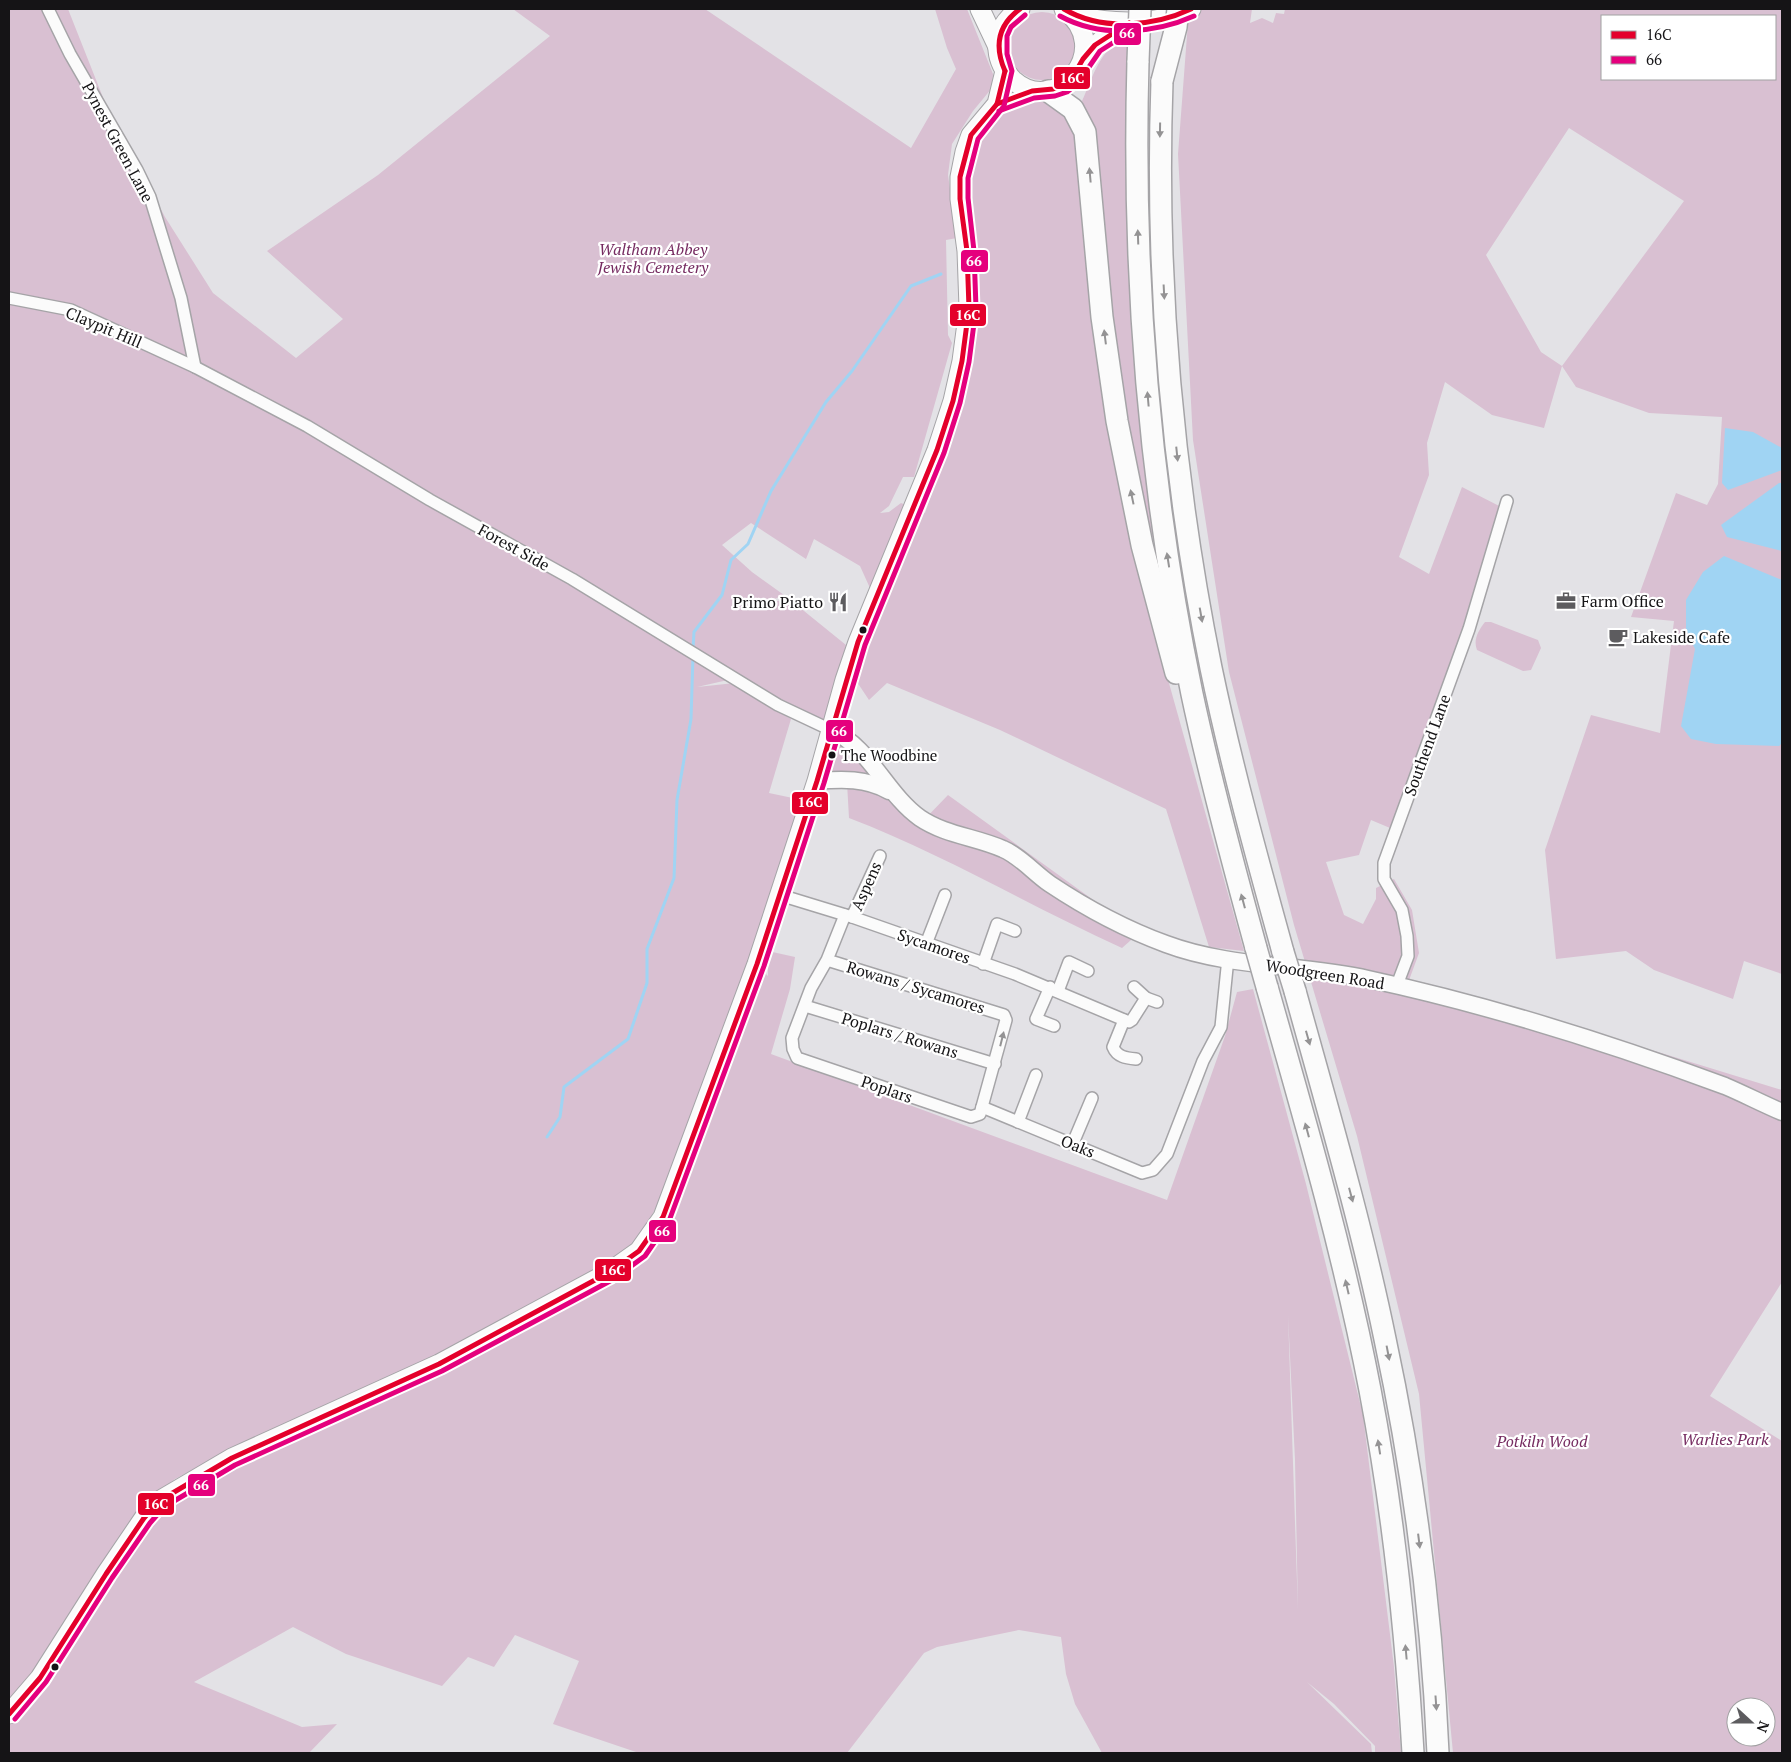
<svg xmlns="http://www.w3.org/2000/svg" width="1791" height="1762" font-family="'PT Serif',serif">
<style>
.green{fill:#d9c0d2;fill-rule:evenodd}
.water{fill:#a0d4f3}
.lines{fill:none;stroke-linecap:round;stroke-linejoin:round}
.stream{stroke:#a0d4f3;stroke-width:3}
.street-casing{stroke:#a5a4a7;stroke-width:14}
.secondary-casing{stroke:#a5a4a7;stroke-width:19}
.primary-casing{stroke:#a5a4a7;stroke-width:21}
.highway-casing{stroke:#a5a4a7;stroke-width:24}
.street{stroke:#fbfbfb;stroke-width:11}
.secondary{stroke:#fbfbfb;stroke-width:16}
.primary{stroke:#fbfbfb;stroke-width:19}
.highway{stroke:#fbfbfb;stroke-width:21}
.highway-bridge-casing{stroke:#a5a4a7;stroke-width:24;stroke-linecap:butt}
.highway-bridge{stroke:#fbfbfb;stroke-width:21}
.bus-1-casing{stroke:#fff;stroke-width:9}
.bus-2-casing{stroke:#fff;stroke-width:9}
.bus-1{stroke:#e4002b;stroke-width:5}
.bus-2{stroke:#e5007d;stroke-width:5}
.oneway{fill:#949394}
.bus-dot{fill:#151416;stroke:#fff;stroke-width:2}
.labels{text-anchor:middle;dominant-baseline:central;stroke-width:4.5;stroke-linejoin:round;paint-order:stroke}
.bus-label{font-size:15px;fill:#151416;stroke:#fff;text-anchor:start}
.street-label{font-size:16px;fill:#151416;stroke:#fff}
.park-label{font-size:16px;font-style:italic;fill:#762b61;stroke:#fff}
.poi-label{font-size:16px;fill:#151416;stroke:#fff;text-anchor:start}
.line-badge{stroke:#fff;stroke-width:2}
.badge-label{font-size:14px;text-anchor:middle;font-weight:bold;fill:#fff}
</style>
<rect width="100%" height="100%" fill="#e3e2e6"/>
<!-- green -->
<g class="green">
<polygon points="9,9 68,9 106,105 165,217 213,293 296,358 343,319 267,251 378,175 550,36 513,9 705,9 911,148 956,69 947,48 935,9 967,9 993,74 992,88 973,111 952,144 948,175 957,238 946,240 948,335 952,343 914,477 903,477 889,506 880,513 889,512 901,503 925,513 959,415 968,381 974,332 968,197 972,157 988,124 1012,106 1030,100 1046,102 1058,107 1076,127 1102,387 1114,464 1167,676 1244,951 1209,947 1166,809 1000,730 887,683 869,700 855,679 858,661 879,608 860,566 814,539 806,559 751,523 722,545 752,572 784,595 746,611 788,598 846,645 825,724 741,677 697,687 735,683 791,719 769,793 807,801 676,1167 642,1235 615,1260 405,1373 237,1447 175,1479 149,1500 132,1521 105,1558 39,1668 9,1704"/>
<path d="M1189,9H1252L1250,23L1262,18L1273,23L1276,13L1284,14L1285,9H1782V974L1744,961L1733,999L1654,970L1626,951L1556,959L1545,850L1591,715L1660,733L1674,621L1631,617L1676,493L1707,505L1718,484L1722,417L1649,413L1576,387L1562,366L1544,428L1492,415L1445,382L1427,443L1429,475L1399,557L1429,574L1462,487L1509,511L1402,833L1371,820L1359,855L1326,862L1344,915L1363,924L1376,899V888L1394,879L1412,910L1419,953L1408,983L1492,1001L1782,1090V1282L1710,1396L1782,1441V1753H1453L1419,1394L1357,1136L1294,925L1229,672L1193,440L1178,154ZM1602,16H1775V79H1602ZM1569,128L1684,201L1562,366L1541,352L1486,255ZM1736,1707H1766V1737H1736Z"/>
<circle cx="1042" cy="46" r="34"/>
<path d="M1127,41L1125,164L1141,425L1155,537L1146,539L1108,317L1094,128L1082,101C1092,80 1101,43 1127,41Z"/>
<path d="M1485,622H1491L1538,640L1541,648L1531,670L1523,671L1477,650C1473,640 1478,631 1485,622Z"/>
<polygon points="838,741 843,744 870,773 861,776 828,773 835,742"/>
<path d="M847,783L888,793L920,824L948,795L1139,933L1122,948C1030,906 943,854 849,818Z"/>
<path d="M768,951L795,957L790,989L771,1054L1167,1200L1225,1036L1237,992L1253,989L1306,1184L1363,1415L1394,1667L1401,1753H1375V1746L1334,1704L1307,1682L1371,1744L1372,1753H1102L1075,1704L1066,1674L1061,1637L1019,1630L937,1647L924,1653L847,1753H639L553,1724L579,1661L515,1635L494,1667L468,1657L442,1686L346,1654L293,1627L194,1682L302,1727L337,1724L309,1753H9V1719L167,1499L641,1254L761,969L768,976ZM1288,1315L1295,1460L1298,1611Z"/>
</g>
<!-- water -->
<g class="water">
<polygon points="1725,428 1753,432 1782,448 1782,470 1728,490 1722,483"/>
<polygon points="1779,483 1782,483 1782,551 1727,537 1721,525"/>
<polygon points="1724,556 1782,580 1782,743 1779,746 1716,744 1691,739 1681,726 1695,649 1686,630 1686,600 1703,572"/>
</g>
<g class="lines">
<!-- stream -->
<g class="stream">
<polyline points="693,649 694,632 722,595 731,560 748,544 771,491 826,402 852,371 911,286 941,274"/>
<polyline points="547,1137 560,1117 564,1087 628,1039 647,983 647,949 674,878 677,800 691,719 693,655"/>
</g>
<defs>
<g id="street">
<polyline points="48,9 70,54 137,170 150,197 181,298 195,367"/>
<polyline points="9,298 71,310 195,367 307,426 430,500 572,579 778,705 831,730"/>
<polyline points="780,895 852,917 1015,974 1129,1022 1132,1020 1146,998 1157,1002"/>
<polyline points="852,917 880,856"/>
<polyline points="926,944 945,895"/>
<polyline points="827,960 1004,1015 1006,1020 980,1114 971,1117 797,1058 793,1049 792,1038 811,988 827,960 845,915"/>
<polyline points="983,964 997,924 1015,931"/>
<polyline points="1397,985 1408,956 1407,936 1402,910 1384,879 1384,863 1469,629 1507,501"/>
<polyline points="1050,987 1036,1019 1054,1026"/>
<polyline points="1134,987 1146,998"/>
<polyline points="1058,991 1069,962 1088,971"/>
<polyline points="805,1006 995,1064"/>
<path d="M1124,1020L1113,1047C1117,1057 1126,1058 1136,1059"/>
<polyline points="982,1107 1142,1173 1153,1170 1167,1154 1203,1061 1221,1027 1228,958"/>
<polyline points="1018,1122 1036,1075"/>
<polyline points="1073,1143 1092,1098"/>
</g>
<g id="secondary">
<path d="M831,730C870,747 886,794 920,818C945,835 976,837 1003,849C1020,856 1034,873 1050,884C1086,908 1125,929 1166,944C1230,968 1301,964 1368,979C1489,1005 1609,1043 1725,1086C1744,1094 1763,1104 1782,1112"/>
<path d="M817,781C842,779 866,778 889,791"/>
</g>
<g id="primary">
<polyline points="980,9 998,47"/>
<path d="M1020,9C1006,18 996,33 998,50C999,63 1005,72 1013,80C1056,119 1117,49 1064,9"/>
<path d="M1072,15C1112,24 1154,27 1191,9"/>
<polyline points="1084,57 1107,35 1129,23"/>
<polyline points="9,1714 40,1678 106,1574 144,1518 159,1501 232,1458 439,1364 608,1273 639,1251 663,1217 757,964 817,781 845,680 858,642 937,450 953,401 962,361 969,308 967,251 960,199 960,177 965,152 971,135 997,104 1005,71"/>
</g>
<g id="highway">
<path d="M1138,61C1132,273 1149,486 1192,694C1210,779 1233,864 1256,948"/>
<path d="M1162,81C1155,278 1172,475 1211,668C1231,764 1257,858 1283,952"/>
<polyline points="1048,91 1073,109 1085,132 1102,317 1117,421 1142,545 1176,673"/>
<path d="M1267,987C1305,1120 1344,1254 1370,1390C1393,1510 1406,1631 1413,1753"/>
<path d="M1295,991C1327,1107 1361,1222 1385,1339C1414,1475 1432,1614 1438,1753"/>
</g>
</defs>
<!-- street casing -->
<use href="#street" class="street-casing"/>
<!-- secondary casing -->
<use href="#secondary" class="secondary-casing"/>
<!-- primary casing -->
<use href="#primary" class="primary-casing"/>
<!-- highway casing -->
<use href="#highway" class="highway-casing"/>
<!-- street -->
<use href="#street" class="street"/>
<!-- secondary -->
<use href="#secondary" class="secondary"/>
<!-- primary -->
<use href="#primary" class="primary"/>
<!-- highway -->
<use href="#highway" class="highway"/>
<defs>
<g id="highway-bridge">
<polyline points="1138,61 1140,9"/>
<polyline points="1162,81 1176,27 1178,9"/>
<polyline points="1256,948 1267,987"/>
<polyline points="1283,952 1295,991"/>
</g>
</defs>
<!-- highway-bridge casing -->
<use href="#highway-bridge" class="highway-bridge-casing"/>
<!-- highway-bridge -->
<use href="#highway-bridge" class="highway-bridge"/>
<defs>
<g id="bus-1">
<path d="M1064,9C1101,31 1153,27 1191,9"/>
<path d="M1005,71C994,46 998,25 1020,9"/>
<polyline points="997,104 1032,91 1053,89 1063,85 1072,78 1083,59 1095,45 1129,23"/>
<polyline points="9,1714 40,1678 106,1574 144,1518 159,1501 232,1458 439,1364 608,1273 639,1251 663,1217 757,964 817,781 858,642 937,450 953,401 962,361 969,308 967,251 960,199 960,177 971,135 997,104 1005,71"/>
</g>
<g id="bus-2">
<path d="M1060,16C1100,38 1154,34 1194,16"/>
<polyline points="999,111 1034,98 1055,96 1067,92 1078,83 1100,51 1133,30"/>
<polyline points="15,1719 46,1682 112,1578 150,1523 164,1507 235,1465 442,1371 612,1280 645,1256 669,1221 764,966 824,783 865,645 944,453 960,403 969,362 976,308 974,251 968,198 968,178 978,139 1004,106 1012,71 1007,54 1007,36 1011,27 1025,15"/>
</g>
</defs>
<!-- bus-1 casing -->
<use href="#bus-1" class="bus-1-casing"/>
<!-- bus-2 casing -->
<use href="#bus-2" class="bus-2-casing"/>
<!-- bus-1 -->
<use href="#bus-1" class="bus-1"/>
<!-- bus-2 -->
<use href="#bus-2" class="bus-2"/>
</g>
<!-- one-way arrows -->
<defs><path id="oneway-solid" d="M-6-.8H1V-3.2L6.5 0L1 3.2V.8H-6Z" transform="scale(1.25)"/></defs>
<g class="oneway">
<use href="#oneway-solid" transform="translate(1160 130) rotate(91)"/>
<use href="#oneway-solid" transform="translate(1090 175) rotate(-95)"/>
<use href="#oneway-solid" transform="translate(1138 237) rotate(-92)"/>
<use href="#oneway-solid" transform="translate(1164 292) rotate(87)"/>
<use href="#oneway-solid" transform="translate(1105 337) rotate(-97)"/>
<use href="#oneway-solid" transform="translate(1148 399) rotate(-95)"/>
<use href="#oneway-solid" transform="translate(1177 454) rotate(84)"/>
<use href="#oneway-solid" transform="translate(1132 497) rotate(-102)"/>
<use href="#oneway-solid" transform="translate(1168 560) rotate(-99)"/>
<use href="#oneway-solid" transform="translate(1201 615) rotate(80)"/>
<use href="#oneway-solid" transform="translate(1243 901) rotate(-105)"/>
<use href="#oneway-solid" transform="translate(1308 1038) rotate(74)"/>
<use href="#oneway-solid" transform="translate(1002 1039) rotate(-76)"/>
<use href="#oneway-solid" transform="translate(1307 1130) rotate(-105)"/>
<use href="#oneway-solid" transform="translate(1351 1195) rotate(75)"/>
<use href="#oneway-solid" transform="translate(1347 1287) rotate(-103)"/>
<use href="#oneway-solid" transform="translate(1388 1353) rotate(79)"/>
<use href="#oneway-solid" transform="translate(1379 1447) rotate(-99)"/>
<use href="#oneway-solid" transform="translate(1419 1541) rotate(83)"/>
<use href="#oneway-solid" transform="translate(1406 1652) rotate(-95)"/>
<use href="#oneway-solid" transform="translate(1436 1703) rotate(86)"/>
</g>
<!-- icons -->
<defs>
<symbol id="office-bare" viewBox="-9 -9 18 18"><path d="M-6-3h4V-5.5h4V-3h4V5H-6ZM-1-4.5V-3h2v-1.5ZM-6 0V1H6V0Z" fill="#5d5c5f" stroke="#fff" stroke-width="2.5" paint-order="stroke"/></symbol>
<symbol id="restaurant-bare" viewBox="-9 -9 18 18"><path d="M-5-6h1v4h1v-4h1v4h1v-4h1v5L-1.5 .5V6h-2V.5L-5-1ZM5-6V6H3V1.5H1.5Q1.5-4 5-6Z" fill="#5d5c5f" stroke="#fff" stroke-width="2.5" paint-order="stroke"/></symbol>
<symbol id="cafe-bare" viewBox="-9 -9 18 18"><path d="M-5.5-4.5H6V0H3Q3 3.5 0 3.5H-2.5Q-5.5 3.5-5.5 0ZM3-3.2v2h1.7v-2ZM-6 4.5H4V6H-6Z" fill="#5d5c5f" stroke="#fff" stroke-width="2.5" paint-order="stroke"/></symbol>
</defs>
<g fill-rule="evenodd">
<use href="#office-bare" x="1552" y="587" width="28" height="28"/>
<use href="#restaurant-bare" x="824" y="588" width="28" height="28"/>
<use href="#cafe-bare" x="1604" y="623" width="28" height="28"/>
</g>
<!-- markers -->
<g class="bus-dot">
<circle cx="863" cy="630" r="4.5"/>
<circle cx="832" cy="755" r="4.5"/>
<circle cx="55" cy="1667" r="4.5"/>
</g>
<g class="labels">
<!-- bus labels -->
<g class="bus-label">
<text x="841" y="755">The Woodbine</text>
</g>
<!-- street labels -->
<g class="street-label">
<text transform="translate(118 142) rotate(62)">Pynest Green Lane</text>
<text transform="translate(104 327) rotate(23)">Claypit Hill</text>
<text transform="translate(514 547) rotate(29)">Forest Side</text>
<text transform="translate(1427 745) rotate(-70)">Southend Lane</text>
<text transform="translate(866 886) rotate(-66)">Aspens</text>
<text transform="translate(934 946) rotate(19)">Sycamores</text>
<text transform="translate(1325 974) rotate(9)">Woodgreen Road</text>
<text transform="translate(916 987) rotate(17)">Rowans / Sycamores</text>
<text transform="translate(900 1035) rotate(17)">Poplars / Rowans</text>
<text transform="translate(887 1089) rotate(19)">Poplars</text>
<text transform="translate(1078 1146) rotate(22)">Oaks</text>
</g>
<!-- park labels -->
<g class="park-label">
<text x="653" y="249">Waltham Abbey<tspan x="653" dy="18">Jewish Cemetery</tspan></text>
<text x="1725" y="1439">Warlies Park</text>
<text x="1542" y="1441">Potkiln Wood</text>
</g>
<!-- poi labels -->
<g class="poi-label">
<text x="1581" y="601">Farm Office</text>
<text x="823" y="602" text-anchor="end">Primo Piatto</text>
<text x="1633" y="637">Lakeside Cafe</text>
</g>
</g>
<g class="line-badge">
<rect x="1113" y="22" width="29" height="24" rx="5" fill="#e5007d"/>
<rect x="1053" y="66" width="38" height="24" rx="5" fill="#e4002b"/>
<rect x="960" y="249" width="29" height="24" rx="5" fill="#e5007d"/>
<rect x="949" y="303" width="38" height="24" rx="5" fill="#e4002b"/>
<rect x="825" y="719" width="29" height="24" rx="5" fill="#e5007d"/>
<rect x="791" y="791" width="38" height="24" rx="5" fill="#e4002b"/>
<rect x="648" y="1219" width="29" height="24" rx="5" fill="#e5007d"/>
<rect x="594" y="1258" width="38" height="24" rx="5" fill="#e4002b"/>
<rect x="187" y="1473" width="29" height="24" rx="5" fill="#e5007d"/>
<rect x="137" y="1492" width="38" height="24" rx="5" fill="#e4002b"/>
</g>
<g class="badge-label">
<text x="1127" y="38">66</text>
<text x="1072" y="83">16C</text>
<text x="974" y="266">66</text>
<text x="968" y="320">16C</text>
<text x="839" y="736">66</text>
<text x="810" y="807">16C</text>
<text x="662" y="1236">66</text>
<text x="613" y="1275">16C</text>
<text x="201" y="1490">66</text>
<text x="156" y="1509">16C</text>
</g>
<!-- border -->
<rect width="1791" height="1762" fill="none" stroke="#151416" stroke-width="20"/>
<!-- legend -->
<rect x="1601" y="15" width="175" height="65" fill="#ffffff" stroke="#a1a1a2"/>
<rect x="1611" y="31" width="25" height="8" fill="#e4002b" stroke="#a1a1a2"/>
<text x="1646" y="40" font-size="15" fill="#151416">16C</text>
<rect x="1611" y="56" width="25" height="8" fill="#e5007d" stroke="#a1a1a2"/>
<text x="1646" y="65" font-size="15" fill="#151416">66</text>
<!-- north arrow -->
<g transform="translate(1751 1722) rotate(111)"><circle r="24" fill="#ffffff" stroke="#a1a1a2"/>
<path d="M0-4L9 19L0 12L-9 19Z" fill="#5d5c5f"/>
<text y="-8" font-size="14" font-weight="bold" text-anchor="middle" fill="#151416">N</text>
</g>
</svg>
